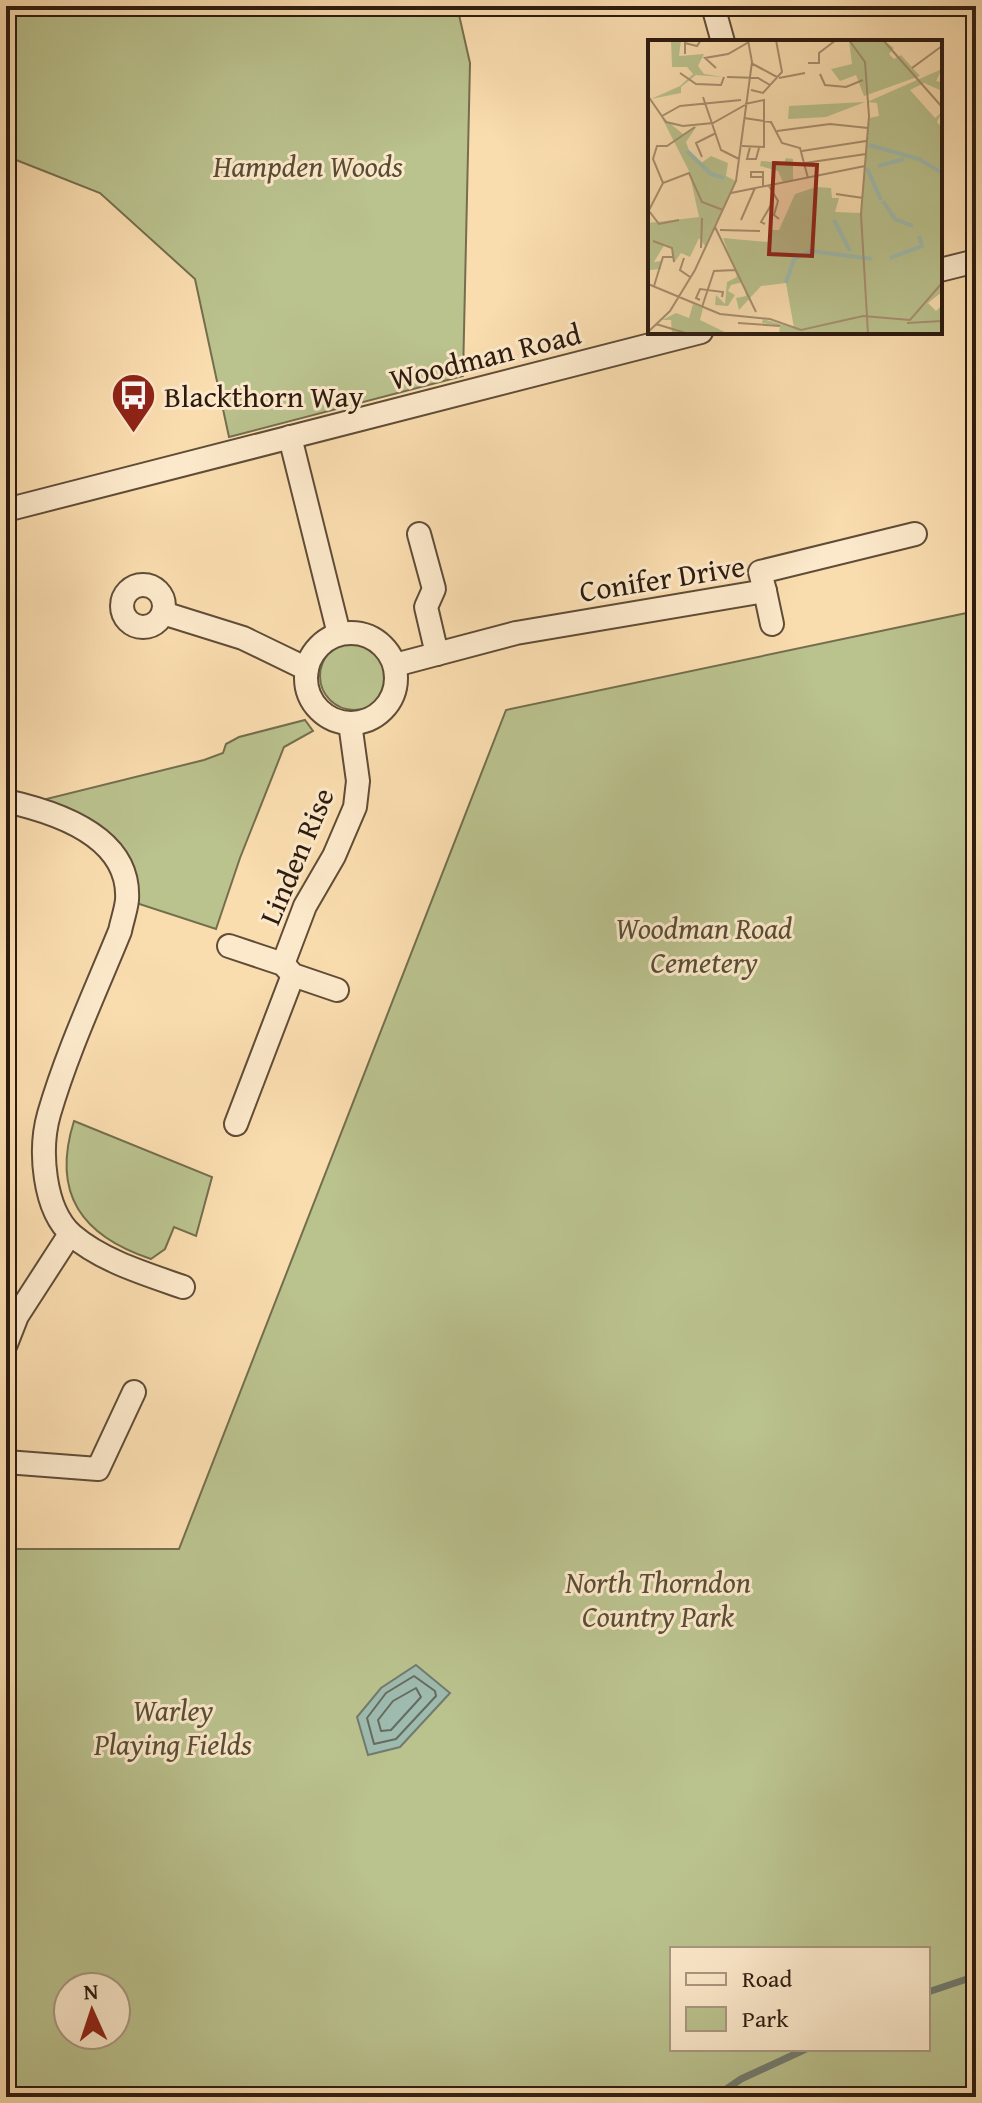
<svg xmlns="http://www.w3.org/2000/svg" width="982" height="2103" font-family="'Gentium Book Plus',serif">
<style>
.green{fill:#bac28e;stroke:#746e4e;stroke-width:2;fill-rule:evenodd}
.water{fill:#9ebbaf;stroke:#717b6f;stroke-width:2}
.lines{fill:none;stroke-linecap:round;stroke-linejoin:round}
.shore{stroke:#666b5f;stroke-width:2}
.stream{stroke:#717b6f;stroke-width:7}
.minor-casing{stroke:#604c37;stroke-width:26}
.minor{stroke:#fce9cb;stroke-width:22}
.labels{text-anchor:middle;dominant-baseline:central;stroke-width:6;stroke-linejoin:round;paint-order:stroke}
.park-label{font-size:30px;font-style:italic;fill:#574d35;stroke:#fce9cb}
.street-label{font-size:30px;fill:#2d1b0f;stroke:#fce9cb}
.poi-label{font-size:30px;fill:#2d1b0f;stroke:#fce9cb;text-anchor:start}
.inset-river{fill:none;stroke:#9ebbaf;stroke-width:4}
.inset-road{fill:none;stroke:#a88f6f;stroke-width:2}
.view{fill:#8f2418;fill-opacity:0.15;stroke:#8f2418;stroke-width:4}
.inset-edge{fill:none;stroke:#2d1b0f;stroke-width:4}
</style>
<rect width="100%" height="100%" fill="#faddaf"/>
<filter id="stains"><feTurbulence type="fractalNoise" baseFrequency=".0025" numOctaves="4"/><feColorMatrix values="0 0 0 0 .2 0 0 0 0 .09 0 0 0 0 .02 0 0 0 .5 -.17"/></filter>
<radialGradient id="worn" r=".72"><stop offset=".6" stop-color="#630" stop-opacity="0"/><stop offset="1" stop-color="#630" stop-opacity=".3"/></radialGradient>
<!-- green -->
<g class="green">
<polygon points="6,6 457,6 470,63 463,376 229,437 195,279 100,193 6,156"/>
<path d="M976,611V2097H6V1549H179L506,710ZM672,1949H928V2049H672ZM68,1987H116V2035H68Z"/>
<circle cx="354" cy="676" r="34"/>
<polygon points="305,720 313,731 284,747 240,858 216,929 127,900 113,851 22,805 204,760 223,753 226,744 239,737"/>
<path d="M74,1121L212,1177L196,1236L174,1227L165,1249L151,1259C82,1236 51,1194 74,1121Z"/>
</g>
<!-- water -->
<polygon class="water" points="416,1665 450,1693 400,1747 368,1755 357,1717 381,1688"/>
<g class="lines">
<!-- shore -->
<g class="shore">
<polygon points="414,1676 435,1691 436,1696 396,1739 374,1744 367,1718 386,1693"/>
<polygon points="416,1688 421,1697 391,1730 381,1731 378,1720 393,1701"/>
</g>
<!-- stream -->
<g class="stream">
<polyline points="928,1992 976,1976"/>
<polyline points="715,2097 741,2079 806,2049"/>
</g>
<defs>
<g id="minor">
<polyline points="713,6 723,42"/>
<polyline points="940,270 976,261"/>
<polyline points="290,437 339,634"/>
<polyline points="6,510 701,332"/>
<polyline points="419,534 434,589 426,607 437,654"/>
<circle cx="143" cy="606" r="21"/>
<polyline points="765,591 772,624"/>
<polyline points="163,613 243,638 307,669"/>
<circle cx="351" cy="678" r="45"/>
<polyline points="395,665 516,633 765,591 760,572 915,534"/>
<path d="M6,801C56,812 131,836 127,900C126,910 122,921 120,931C96,990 67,1052 49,1114C39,1149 43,1209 72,1235C102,1261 146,1274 183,1287"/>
<polyline points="229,946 283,964 293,975 337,990"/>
<polyline points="283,964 305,906 334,856 355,807 358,781 350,723"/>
<polyline points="236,1124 293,975"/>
<polyline points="6,1344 17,1316 70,1234"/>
<polyline points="6,1462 98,1469 134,1392"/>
</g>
</defs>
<!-- minor casing -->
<use href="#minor" class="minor-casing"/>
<!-- minor -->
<use href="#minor" class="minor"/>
</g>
<!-- icons -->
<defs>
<symbol id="bus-pin" viewBox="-11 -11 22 30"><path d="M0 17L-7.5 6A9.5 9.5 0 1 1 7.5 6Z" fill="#8f2418" stroke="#fce9cb"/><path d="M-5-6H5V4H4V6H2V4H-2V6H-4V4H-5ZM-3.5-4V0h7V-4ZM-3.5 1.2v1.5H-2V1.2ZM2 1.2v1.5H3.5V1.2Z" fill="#fff"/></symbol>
</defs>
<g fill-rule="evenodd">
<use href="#bus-pin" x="108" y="370" width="51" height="69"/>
</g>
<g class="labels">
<!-- park labels -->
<g class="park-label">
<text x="308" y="166">Hampden Woods</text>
<text x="704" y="928">Woodman Road<tspan x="704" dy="34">Cemetery</tspan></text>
<text x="658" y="1582">North Thorndon<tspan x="658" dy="34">Country Park</tspan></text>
<text x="173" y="1710">Warley<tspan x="173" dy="34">Playing Fields</tspan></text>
</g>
<!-- street labels -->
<g class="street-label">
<text transform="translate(485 356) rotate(-14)">Woodman Road</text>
<text transform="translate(662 578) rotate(-9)">Conifer Drive</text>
<text transform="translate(296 856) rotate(-67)">Linden Rise</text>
</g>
<!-- poi labels -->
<g class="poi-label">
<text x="164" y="396">Blackthorn Way</text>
</g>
</g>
<!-- overview -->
<g transform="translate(648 40)">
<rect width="294" height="294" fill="#faddaf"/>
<path d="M23,0H33L31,16L56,14L50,26L56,34L75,37L48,35L33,47V53L3,59L32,46L45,34L39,27H24ZM201,0H235L246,8L241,14L246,19L253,15L272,36L216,56L208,35L192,41L183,29L204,24ZM294,29L288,41L294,42V51L276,43L262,50L287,78L294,72L289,82L294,88V252L280,263L288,271L294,265V294H131L132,286L114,283L115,279L146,288L138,243L113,246L91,270L88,258L98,256L95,242L83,245L80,251L87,255L80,266L67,265L68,255L77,264L79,242L89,237L75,198L120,202L122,190H131L147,154L168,147L183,148L184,158H191L187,172L213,173L221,78L231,76L229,63L219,62ZM217,62L178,77L140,79L141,66ZM13,76L35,94L49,86L38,102L42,113L53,123L63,116L80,123L78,136L88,141L57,206L51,198L42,217L33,213L26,223L24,209L17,204L6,222L13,221V229L2,230L0,241V183L51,177L41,131ZM138,118L145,119V140L135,142L130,131L112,126L113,121L136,123ZM45,264L55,268L52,280L81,294H24L23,280H14L28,273L41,278Z" fill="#bac28e"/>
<path class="inset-river" d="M221,105L271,119L294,133M39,111L63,134L76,138M230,126L256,119M219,128L233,160M235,161L247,179L265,186M186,180L202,211M242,218L274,206L271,196M138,243L146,219L163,211L224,219"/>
<path class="inset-road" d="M201,0L217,22L221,76L213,174L220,294M235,0L294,67M37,14V3L49,6L53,0M103,23L129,37M160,23H171V13L188,0M68,28L57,18L80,14L101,2M264,28L294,6M32,33L48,44L73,45L76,37M172,34L177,45L198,47L215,40M79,37L110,38L122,45M131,38L157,33M103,50L115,53L134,32L128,0M0,56L18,82L35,86L65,83L97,65M55,57L73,110L91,119M14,76L32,66L93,60M96,78L123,82L134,103L152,108L160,138M129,91L182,84L220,88M94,106L116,107V60L97,64M102,107L99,119H108L111,108M154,111L218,101M54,117L48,103L68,93M157,123L218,114M114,137H103V132H115V147M15,143L41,133L54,162L75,170M15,143L5,119L9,106H19L47,87M121,146L130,161L126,175L131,179M83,153L217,126M188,154L215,158M1,171L11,184L31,180M0,172L15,143M93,180L107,148M117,184L113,182L123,165M67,187L108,272M72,190L112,191M5,201L24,208L26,222M53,208L54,178M36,218L32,230L42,237M0,244L72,274L122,279L153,290L215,276L262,280L294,243M6,246L15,217H25M52,260L48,258L52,249L75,252L74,257M54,267L66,231L88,230M90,283L132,286M259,283L294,281M8,284L41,294M0,292L22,271L47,230L88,141L104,22L100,0"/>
<path class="view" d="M126,123L169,125L164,216L121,214Z"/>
<rect width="294" height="294" class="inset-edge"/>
</g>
<!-- margin -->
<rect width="982" height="2103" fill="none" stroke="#faddaf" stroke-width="32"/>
<rect x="8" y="8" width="966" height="2087" fill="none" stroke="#2d1b0f" stroke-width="4"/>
<rect x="16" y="16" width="950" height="2071" fill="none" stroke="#2d1b0f" stroke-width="2"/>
<!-- legend -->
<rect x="670" y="1947" width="260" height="104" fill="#fce9cb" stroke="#a99780" stroke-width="2"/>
<rect x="686" y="1973" width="40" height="12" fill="#fce9cb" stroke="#a99780" stroke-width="2"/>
<text x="742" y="1987" font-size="24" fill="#2d1b0f">Road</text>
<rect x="686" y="2007" width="40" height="24" fill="#bac28e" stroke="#a99780" stroke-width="2"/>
<text x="742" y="2027" font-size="24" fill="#2d1b0f">Park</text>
<!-- north arrow -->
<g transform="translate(92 2011) rotate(357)"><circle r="38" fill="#fce9cb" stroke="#a99780" stroke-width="2"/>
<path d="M0-6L14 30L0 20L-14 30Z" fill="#8f2418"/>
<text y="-12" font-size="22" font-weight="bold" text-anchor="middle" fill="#2d1b0f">N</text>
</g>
<rect width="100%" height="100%" filter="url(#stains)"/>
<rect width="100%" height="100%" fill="url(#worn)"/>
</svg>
